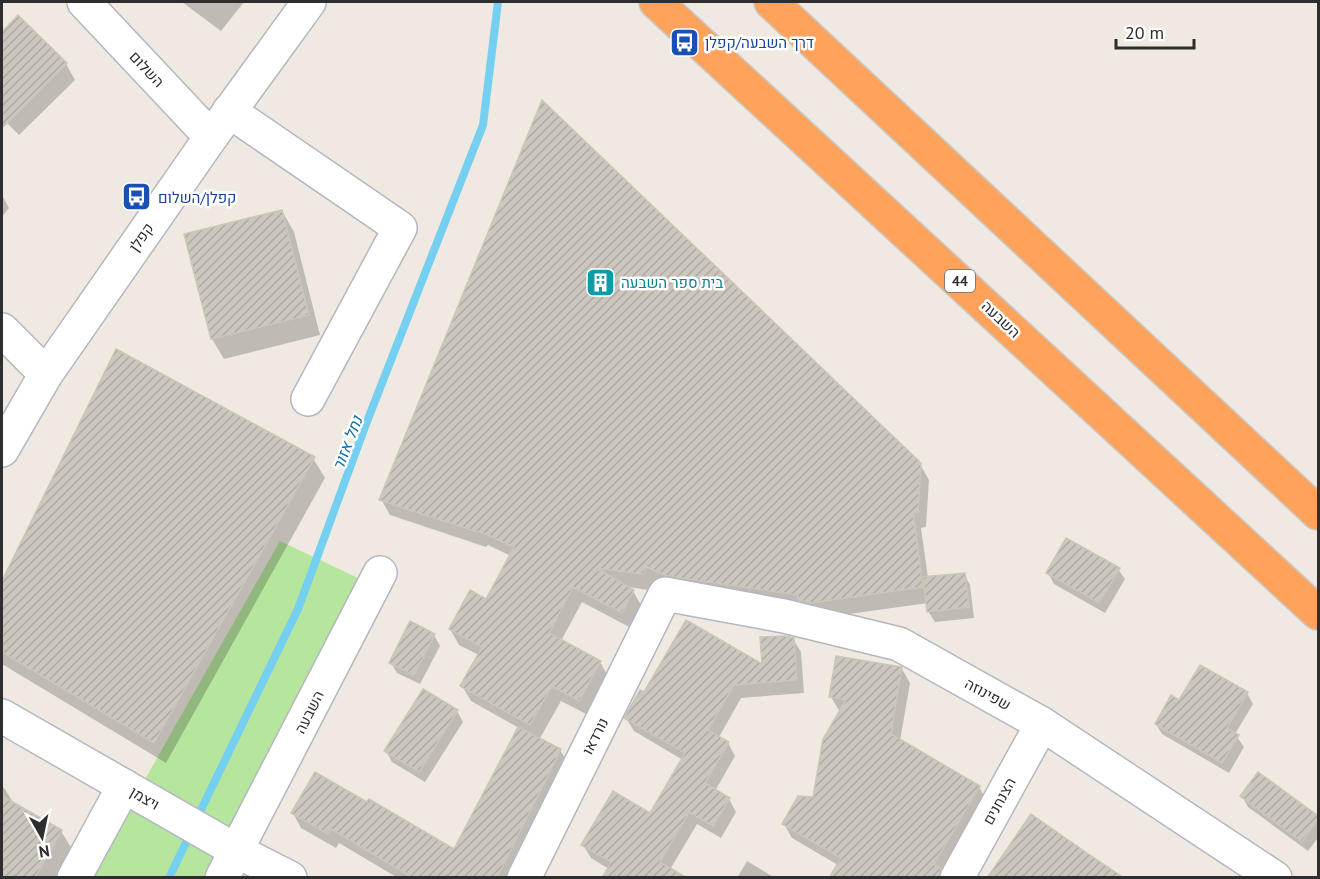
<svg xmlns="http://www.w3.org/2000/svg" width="1320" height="879" font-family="'PT Sans',Heebo,sans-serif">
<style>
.grass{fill:#b6e59e}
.shadow{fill:#0003}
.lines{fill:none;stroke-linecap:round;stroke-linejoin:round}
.stream{stroke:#75cff0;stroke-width:8}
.building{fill:url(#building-hatch);stroke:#cbc5ba;stroke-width:1.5}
.minor-casing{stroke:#b4b7c1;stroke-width:36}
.highway-casing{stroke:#c9c9c9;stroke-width:36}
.minor{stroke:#fff;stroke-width:33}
.highway{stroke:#ffa35c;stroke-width:33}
.labels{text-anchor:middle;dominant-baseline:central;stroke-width:5;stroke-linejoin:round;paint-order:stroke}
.shield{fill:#fff;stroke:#6d6d6d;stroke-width:1.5}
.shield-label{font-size:14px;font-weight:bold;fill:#2e2e2e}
.transit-label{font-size:15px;fill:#164399;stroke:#fff;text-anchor:start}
.street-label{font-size:15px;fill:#2e2e2e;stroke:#fff}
.culture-label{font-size:15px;fill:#0d838f;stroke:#fff;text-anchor:start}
.water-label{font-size:16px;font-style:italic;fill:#0d6fa3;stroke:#fff}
</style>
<defs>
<pattern id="building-hatch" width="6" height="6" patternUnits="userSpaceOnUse" patternTransform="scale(1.5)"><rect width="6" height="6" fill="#cbc7bf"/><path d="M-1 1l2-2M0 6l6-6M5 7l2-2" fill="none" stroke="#afaba4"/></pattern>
</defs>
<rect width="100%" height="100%" fill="#efe9e1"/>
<!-- grass -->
<polygon class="grass" points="280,541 381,589 205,877 89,878"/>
<!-- shadow -->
<g class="shadow">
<polygon points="182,2 244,2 221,31"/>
<polygon points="18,17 66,64 75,80 19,135 2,118 2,34"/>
<polygon points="2,195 9,208 2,217"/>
<polygon points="282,211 294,232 320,335 224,359 212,339 186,236"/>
<polygon points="117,351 313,458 325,478 166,763 2,664 2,584"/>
<polygon points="920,464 929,480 926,527 921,528 928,578 964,574 970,585 974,618 935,622 928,611 928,603 820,618 623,586 633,591 642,607 631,628 582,602 561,641 600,662 609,678 588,715 561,701 539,740 560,750 569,765 513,878 398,878 339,843 336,848 301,828 293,813 455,851 519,728 471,701 462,686 479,655 459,645 450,629 487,601 511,556 488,545 486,547 390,515 381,499"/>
<polygon points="1118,569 1125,579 1105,613 1054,584 1048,573"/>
<polygon points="434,635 440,646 420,684 397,673 391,663"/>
<polygon points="793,639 801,652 804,693 741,698 719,737 728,743 735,756 715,791 729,799 736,812 721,838 697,824 668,873 609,869 591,858 583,845 651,815 683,760 634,731 626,718 645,694 764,666"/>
<polygon points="902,669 910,683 900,741 979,787 987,802 944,878 831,878 838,865 792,838 784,824 815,798 840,712 831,697"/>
<polygon points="1247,693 1253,704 1235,734 1244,747 1229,773 1162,734 1156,724 1180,702"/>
<polygon points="457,711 463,722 425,782 392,762 386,751"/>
<polygon points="1259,774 1318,818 1318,838 1308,851 1248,807 1242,796"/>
<polygon points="2,787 5,789 14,804 61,831 72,849 56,878 2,878"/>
<polygon points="747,861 775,878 737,878"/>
</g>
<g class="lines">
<!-- stream -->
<g class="stream">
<polyline points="197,818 298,609 366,424 483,125 498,2"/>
<polyline points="169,878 191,832"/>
</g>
</g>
<!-- building -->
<g class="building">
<polygon points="18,15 67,63 2,128 2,32"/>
<polygon points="542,100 921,463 918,512 913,512 923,587 810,603 798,600 798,595 667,576 647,567 643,574 596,568 634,590 622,613 573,587 549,633 601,661 579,701 552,686 530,725 460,686 482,647 449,629 470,590 486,599 514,547 479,531 477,532 379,500"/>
<polygon points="282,210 309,315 211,339 184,234"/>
<polygon points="116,349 315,457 154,743 2,652 2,581"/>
<polygon points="1066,538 1120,568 1099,603 1046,573"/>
<polygon points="965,573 969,607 927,612 923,577"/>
<polygon points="686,620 762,664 760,637 785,636 794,638 797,680 734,685 708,730 729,742 705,783 730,798 713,826 689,812 660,862 687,878 602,878 611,862 581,845 613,791 650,813 685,753 624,718 640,690 644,692"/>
<polygon points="410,621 435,634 414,675 389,663"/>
<polygon points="836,656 902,667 891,734 980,786 934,864 941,868 938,878 829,878 841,858 782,824 798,796 813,797 823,739 846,700 829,697"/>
<polygon points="1200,665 1248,692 1227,728 1239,735 1222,763 1155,724 1171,695 1179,700"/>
<polygon points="423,689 458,710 419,772 384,751"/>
<polygon points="518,727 561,749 497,878 413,878 331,829 328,834 291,813 315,772 367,802 369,799 454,849"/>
<polygon points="1258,772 1318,816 1318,819 1302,842 1240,796"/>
<polygon points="2,796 62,830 35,878 2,878"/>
<polygon points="1031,814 1087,853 1124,878 987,878"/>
</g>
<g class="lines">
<defs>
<g id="minor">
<polyline points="84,2 211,137"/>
<polyline points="229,111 400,228 308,399"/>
<polyline points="2,330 46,374"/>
<polyline points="2,450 46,374 211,137 309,2"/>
<polyline points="2,716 237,851 290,878"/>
<polyline points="74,878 124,786"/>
<polyline points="222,878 380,573"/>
<polyline points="524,878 665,594 784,616 899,644 1042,724 1275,878"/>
<polyline points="957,878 1042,724"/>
</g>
<g id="highway">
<polyline points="656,2 1318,613"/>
<polyline points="771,2 1318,513"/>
</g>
</defs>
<!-- minor casing -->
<use href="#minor" class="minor-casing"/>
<!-- highway casing -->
<use href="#highway" class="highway-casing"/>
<!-- minor -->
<use href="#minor" class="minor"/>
<!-- highway -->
<use href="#highway" class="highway"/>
</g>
<!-- icons -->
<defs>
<symbol id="bus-square" viewBox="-11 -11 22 22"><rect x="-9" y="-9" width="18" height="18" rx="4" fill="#1a4fb4" stroke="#fff"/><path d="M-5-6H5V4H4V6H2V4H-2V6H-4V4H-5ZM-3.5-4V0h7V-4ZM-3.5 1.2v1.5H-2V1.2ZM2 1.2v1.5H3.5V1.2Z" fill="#fff"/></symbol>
<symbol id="building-square" viewBox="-11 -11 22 22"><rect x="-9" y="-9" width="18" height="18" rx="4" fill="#0f9aa8" stroke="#fff"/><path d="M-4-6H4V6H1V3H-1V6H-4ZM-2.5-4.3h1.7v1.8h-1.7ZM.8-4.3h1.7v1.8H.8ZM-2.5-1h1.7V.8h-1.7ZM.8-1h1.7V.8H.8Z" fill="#fff"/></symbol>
</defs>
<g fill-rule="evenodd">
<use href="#bus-square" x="668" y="26" width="33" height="33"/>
<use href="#bus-square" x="120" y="180" width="33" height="33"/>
<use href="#building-square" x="584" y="266" width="33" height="33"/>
</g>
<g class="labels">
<!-- shield labels -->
<rect class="shield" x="945" y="270" width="30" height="22" rx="4.5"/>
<g class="shield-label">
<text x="960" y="281">44</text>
</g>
<!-- transit labels -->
<g class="transit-label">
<text x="705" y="42">דרך השבעה/קפלן</text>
<text x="158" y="197">קפלן/השלום</text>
</g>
<!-- street labels -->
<g class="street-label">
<text transform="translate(147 69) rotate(47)">השלום</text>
<text transform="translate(141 237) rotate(-55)">קפלן</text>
<text transform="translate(1001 319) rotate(43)">השבעה</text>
<text transform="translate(988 694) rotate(29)">שפינוזה</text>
<text transform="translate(309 712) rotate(-63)">השבעה</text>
<text transform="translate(595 736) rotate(-63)">נורדאו</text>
<text transform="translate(145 798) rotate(30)">ויצמן</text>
<text transform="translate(999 801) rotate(-61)">הצנחנים</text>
</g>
<!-- culture labels -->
<g class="culture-label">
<text x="621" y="282">בית ספר השבעה</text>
</g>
<!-- water labels -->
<g class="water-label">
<text transform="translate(347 443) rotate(-69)">נחל אזור</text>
</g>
</g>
<!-- border -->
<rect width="1320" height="879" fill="none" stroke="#2e2e2e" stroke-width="6"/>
<!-- north arrow -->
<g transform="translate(42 837) rotate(171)" stroke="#ffffff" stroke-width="4.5" paint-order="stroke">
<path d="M0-4.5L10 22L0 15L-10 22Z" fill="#2e2e2e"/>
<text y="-9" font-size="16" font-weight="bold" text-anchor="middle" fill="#2e2e2e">N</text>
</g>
<!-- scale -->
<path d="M1116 39v9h78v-9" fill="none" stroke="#2e2e2e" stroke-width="3"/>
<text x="1125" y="39" font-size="18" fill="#2e2e2e" stroke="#ffffff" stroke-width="4.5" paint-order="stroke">20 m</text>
</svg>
